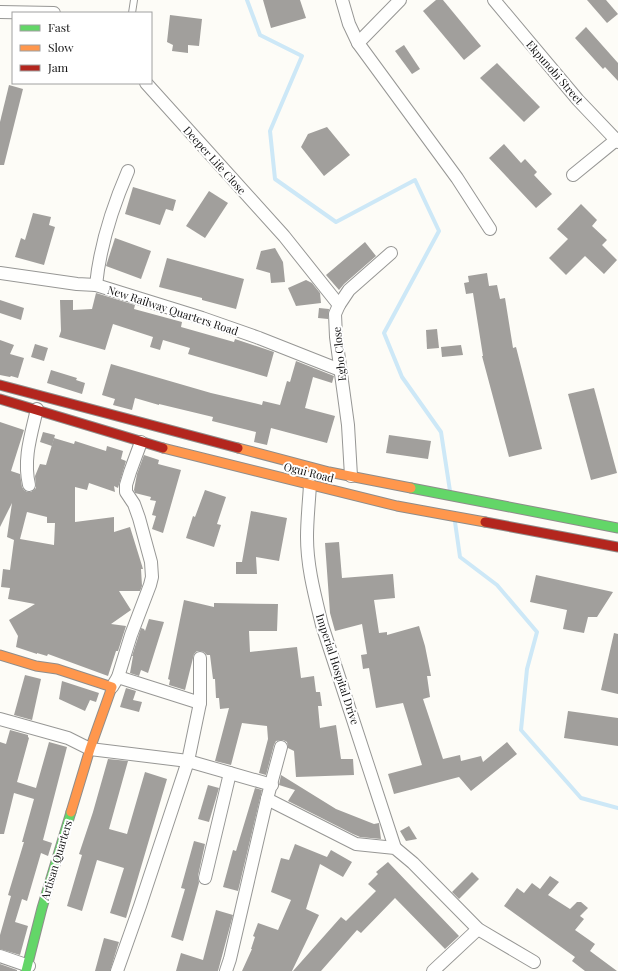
<svg xmlns="http://www.w3.org/2000/svg" width="618" height="971" font-family="'Playfair Display',serif">
<style>
.lines{fill:none;stroke-linecap:round;stroke-linejoin:round}
.stream{stroke:#cde8f7;stroke-width:4}
.building{fill:#a19f9c;fill-rule:evenodd}
.lane-casing{stroke:#979795;stroke-width:8}
.street-casing{stroke:#979795;stroke-width:14}
.fast-casing{stroke:#8e8d8b;stroke-width:11}
.slow-casing{stroke:#8e8d8b;stroke-width:11}
.jam-casing{stroke:#8e8d8b;stroke-width:11}
.lane{stroke:#fffffe;stroke-width:6}
.street{stroke:#fffffe;stroke-width:12}
.fast{stroke:#63d668;stroke-width:9}
.slow{stroke:#ff974d;stroke-width:9}
.jam{stroke:#b3261e;stroke-width:9}
.labels{text-anchor:middle;dominant-baseline:central;stroke-width:4;stroke-linejoin:round;paint-order:stroke}
.street-label{font-size:11px;fill:#111;stroke:#fff}
</style>
<rect width="100%" height="100%" fill="#fdfcf7"/>
<g class="lines">
<!-- stream -->
<g class="stream">
<polyline points="247,0 260,35 302,56 270,131 275,179 336,222 415,180 439,231 384,333 402,377 441,432 450,491"/>
<polyline points="455,522 460,557 497,585 537,632 527,669 521,730 581,798 618,808"/>
</g>
</g>
<!-- building -->
<g class="building">
<polygon points="263,0 300,0 306,18 271,28"/>
<polygon points="436,0 443,0 481,46 464,60 423,11"/>
<polygon points="587,0 606,0 618,14 607,23"/>
<polygon points="170,15 202,19 199,46 188,45 188,53 172,51 173,45 167,42"/>
<polygon points="586,27 618,63 618,81 605,67 603,69 575,38"/>
<polygon points="404,45 420,69 412,74 395,51"/>
<polygon points="497,63 540,107 524,122 480,78"/>
<polygon points="9,85 23,89 4,165 0,165 0,122"/>
<polygon points="327,127 350,155 324,176 301,147 308,134"/>
<polygon points="504,144 521,163 525,159 537,172 534,175 552,194 536,208 489,158"/>
<polygon points="133,187 176,200 173,211 166,209 160,225 125,214"/>
<polygon points="209,191 228,203 205,238 186,226"/>
<polygon points="581,204 597,220 592,226 607,240 602,245 617,260 604,274 585,256 566,275 549,258 568,239 557,229"/>
<polygon points="33,213 51,217 49,225 55,227 44,265 15,257 21,238 25,240"/>
<polygon points="115,238 151,251 141,279 106,266"/>
<polygon points="365,242 376,256 344,284 339,290 326,275"/>
<polygon points="275,248 283,262 285,282 271,283 270,273 256,269 261,251"/>
<polygon points="167,258 244,279 236,309 202,300 202,298 159,287"/>
<polygon points="487,273 489,286 497,285 500,299 505,298 513,348 516,347 542,449 509,457 482,356 483,356 473,293 466,294 464,283 469,282 468,276"/>
<polygon points="306,280 312,283 320,293 321,303 296,306 288,288"/>
<polygon points="96,293 135,305 134,309 182,322 181,327 234,342 235,339 274,352 267,377 188,354 190,348 163,340 160,350 150,347 153,337 113,324 105,350 59,337 61,331 60,300 73,300 73,310 92,309"/>
<polygon points="0,300 24,308 21,320 0,313"/>
<polygon points="319,308 329,309 328,319 318,318"/>
<polygon points="437,329 439,348 427,349 426,330"/>
<polygon points="0,340 14,345 10,354 24,358 18,378 11,376 10,377 0,375"/>
<polygon points="35,344 48,348 44,361 31,357"/>
<polygon points="461,345 463,355 442,357 441,347"/>
<polygon points="296,361 334,376 332,383 313,377 305,408 335,416 327,443 271,428 267,445 254,442 256,432 212,421 213,417 159,404 159,405 135,398 132,410 113,405 115,399 102,395 111,364 211,393 262,405 263,401 280,405 287,381 290,382"/>
<polygon points="51,370 77,378 76,380 85,383 82,394 47,383"/>
<polygon points="594,388 617,473 591,480 568,394"/>
<path d="M0,422L24,430L11,471L20,474L22,487L24,490L27,492H31L36,488L35,476L40,464L46,465L54,438L74,444L75,441L106,451L107,446L123,451L121,459L126,461L118,488L114,486L115,492L89,483L87,490L75,487V522L114,517V532L130,527L143,569H141L142,586L140,591H119L131,610L111,624L126,626L118,651H116L108,676L48,654L47,656L37,653V654L16,647L18,636L9,620L35,604L8,599L10,588L1,587L3,569L10,570L14,540L7,537L12,503L0,527ZM27,512L47,517V523H55L54,545L20,539Z"/>
<polygon points="43,432 55,435 52,446 40,442"/>
<polygon points="389,435 431,441 428,459 386,453"/>
<polygon points="144,455 159,460 158,464 181,470 163,533 152,529 156,516 152,515 156,501 150,500 151,497 135,493 134,490 137,474"/>
<polygon points="205,490 226,497 217,524 221,525 214,547 186,538 193,516 195,517"/>
<polygon points="251,511 287,518 279,561 256,557 257,574 236,574 236,562 242,562"/>
<polygon points="339,542 342,578 393,574 395,598 374,600 379,633 387,632 387,635 419,626 425,646 431,676 427,676 430,697 423,699 443,759 460,755 461,761 481,756 483,762 507,742 517,754 471,791 459,777 394,794 388,774 422,765 403,703 376,708 369,668 363,669 361,655 367,654 362,624 335,631 330,613 325,543"/>
<polygon points="536,575 613,592 597,617 588,617 584,633 563,629 567,610 530,602"/>
<polygon points="184,600 214,607 214,603 278,604 277,631 249,631 250,652 297,647 301,678 314,676 316,692 320,692 322,706 318,706 320,728 336,725 341,759 353,759 354,775 296,777 294,751 288,748 287,742 283,740 276,741 274,745 266,775 259,773 268,739 267,726 242,723 231,765 215,761 229,708 220,709 219,698 216,698 215,679 213,679 210,655 207,655 204,652 200,651 197,651 194,654 185,690 169,685 170,680 168,679"/>
<polygon points="149,619 164,622 148,673 141,670 139,676 130,673 133,656 132,656 141,628 144,629 145,631"/>
<polygon points="614,633 618,634 618,694 601,690"/>
<polygon points="25,675 41,679 32,720 14,715"/>
<polygon points="62,681 99,693 96,702 90,700 85,711 59,699"/>
<polygon points="126,688 136,691 133,700 142,702 139,712 120,707"/>
<polygon points="568,711 618,718 618,746 564,738"/>
<polygon points="10,730 28,735 28,737 29,738 17,782 36,788 49,742 67,747 43,840 52,843 48,856 41,853 27,901 22,899 15,922 28,926 20,955 0,949 0,935 11,896 8,895 24,842 22,842 34,799 14,793 4,834 0,834 0,742 6,744"/>
<polygon points="108,759 128,761 109,829 127,834 145,772 167,779 126,918 110,913 124,868 97,860 82,911 67,906 82,855 79,854 93,812"/>
<polygon points="281,775 336,809 374,824 379,823 381,839 360,837 353,834 288,801 295,790 279,785"/>
<polygon points="208,785 219,788 209,822 198,819"/>
<polygon points="255,788 262,790 238,891 223,887 233,850 236,851"/>
<polygon points="409,826 417,839 406,841 400,831"/>
<polygon points="194,841 205,844 198,876 199,883 183,941 171,937 185,889 181,888"/>
<polygon points="295,844 327,857 331,850 352,862 343,877 320,864 306,909 319,915 292,971 242,971 252,949 251,949 255,937 253,936 258,923 278,930 291,900 271,892 281,858 289,860"/>
<polygon points="388,862 459,936 445,949 395,898 361,933 357,930 321,971 293,971 341,917 346,921 376,891 368,884 378,874 376,872"/>
<polygon points="472,872 479,879 459,899 452,892"/>
<polygon points="550,876 559,882 548,895 570,909 577,902 581,902 588,908 580,916 584,919 575,930 595,944 590,951 617,971 585,971 572,961 575,957 504,906 517,888 524,893 532,883 540,889"/>
<polygon points="216,910 233,915 218,971 176,971 181,953 203,960"/>
<polygon points="104,938 119,942 110,971 95,971"/>
<polygon points="0,964 17,970 17,971 0,971"/>
</g>
<g class="lines">
<defs>
<polyline id="lane" points="132,13 134,0"/>
<g id="street">
<polyline points="342,0 349,24 358,43 457,178 490,229"/>
<polyline points="494,0 578,100 618,142"/>
<polyline points="0,12 54,13"/>
<polyline points="358,43 400,0"/>
<polyline points="146,83 284,236 339,305"/>
<polyline points="573,175 616,140"/>
<polyline points="0,273 77,284 96,285 202,318 259,338 340,370"/>
<path d="M96,285C100,245 112,208 128,171"/>
<polyline points="351,476 348,425 336,337 335,314 339,305 349,290 391,253"/>
<path d="M29,485C23,459 31,435 37,409"/>
<path d="M310,485C309,502 307,520 307,537C307,567 315,596 322,625L395,848"/>
<polyline points="118,677 200,703 200,658"/>
<polyline points="112,687 118,677 131,635 150,585 152,577 151,562 139,518 134,504 126,492 126,485 130,472 141,442"/>
<polyline points="0,719 68,738 90,749 188,761 272,785"/>
<polyline points="267,799 356,844 395,848 413,863 478,929 534,962"/>
<polyline points="205,878 230,773"/>
<polyline points="0,956 29,966"/>
<polyline points="117,971 140,906 188,761 200,703"/>
<polyline points="226,971 230,959 267,799 281,747"/>
<polyline points="433,971 478,929"/>
</g>
<g id="fast">
<polyline points="411,488 618,528"/>
<polyline points="26,971 42,908 71,812"/>
</g>
<g id="slow">
<polyline points="163,448 397,506 485,522"/>
<polyline points="238,448 329,472 411,488"/>
<polyline points="0,655 36,666 57,669 112,687 90,749 71,812"/>
</g>
<g id="jam">
<polyline points="0,385 238,448"/>
<polyline points="0,399 163,448"/>
<polyline points="485,522 618,547"/>
</g>
</defs>
<!-- lane casing -->
<use href="#lane" class="lane-casing"/>
<!-- street casing -->
<use href="#street" class="street-casing"/>
<!-- fast casing -->
<use href="#fast" class="fast-casing"/>
<!-- slow casing -->
<use href="#slow" class="slow-casing"/>
<!-- jam casing -->
<use href="#jam" class="jam-casing"/>
<!-- lane -->
<use href="#lane" class="lane"/>
<!-- street -->
<use href="#street" class="street"/>
<!-- fast -->
<use href="#fast" class="fast"/>
<!-- slow -->
<use href="#slow" class="slow"/>
<!-- jam -->
<use href="#jam" class="jam"/>
</g>
<g class="labels">
<!-- street labels -->
<g class="street-label">
<text transform="translate(555 72) rotate(49)">Ekpunobi Street</text>
<text transform="translate(215 160) rotate(48)">Deeper Life Close</text>
<text transform="translate(173 310) rotate(18)">New Railway Quarters Road</text>
<text transform="translate(339 354) rotate(-96)">Egbo Close</text>
<text transform="translate(309 472) rotate(14)">Ogui Road</text>
<text transform="translate(338 669) rotate(72)">Imperial Hospital Drive</text>
<text transform="translate(56 860) rotate(-73)">Artisan Quarters</text>
</g>
</g>
<!-- legend -->
<rect x="12" y="12" width="140" height="72" fill="#ffffff" stroke="#a0a0a0"/>
<rect x="20" y="25" width="20" height="6" fill="#63d668" stroke="#a0a0a0"/>
<text x="48" y="32" font-size="12" fill="#111111">Fast</text>
<rect x="20" y="45" width="20" height="6" fill="#ff974d" stroke="#a0a0a0"/>
<text x="48" y="52" font-size="12" fill="#111111">Slow</text>
<rect x="20" y="65" width="20" height="6" fill="#b3261e" stroke="#a0a0a0"/>
<text x="48" y="72" font-size="12" fill="#111111">Jam</text>
</svg>
